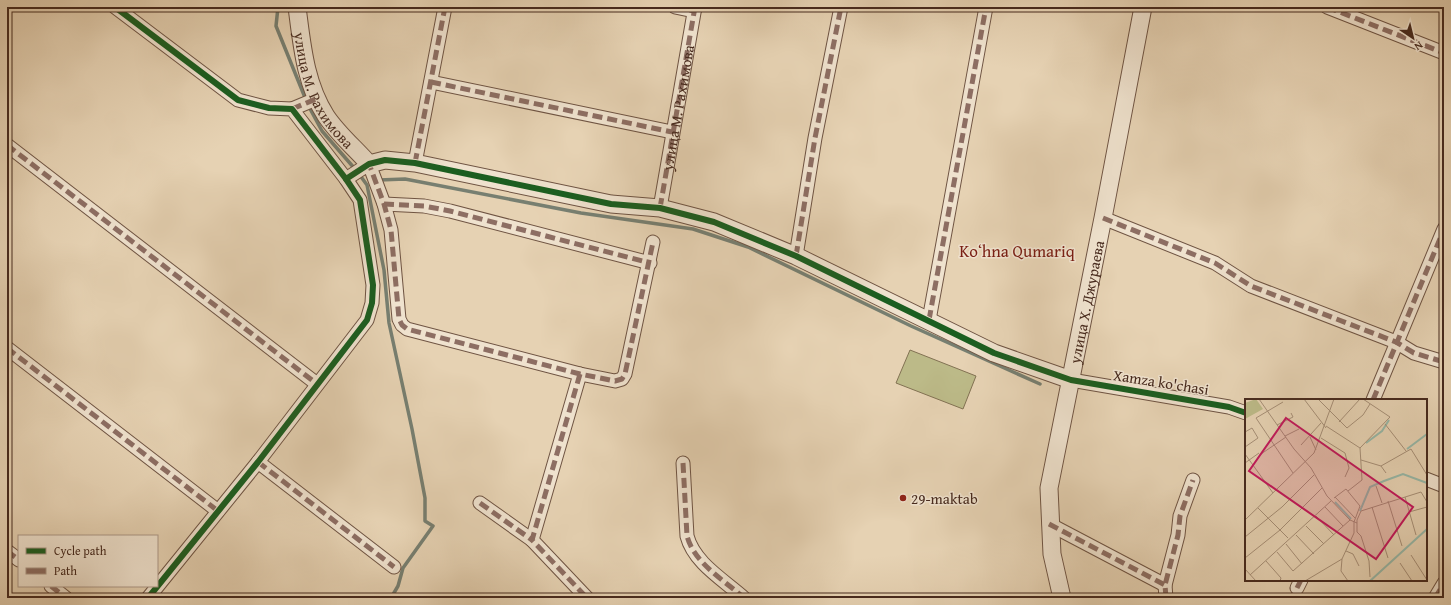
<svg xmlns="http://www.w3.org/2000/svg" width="1451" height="605" font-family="'Gentium Book Plus',serif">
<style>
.green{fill:#bcba88;stroke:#827253}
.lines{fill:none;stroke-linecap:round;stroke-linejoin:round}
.stream{stroke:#777f71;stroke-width:3.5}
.minor-casing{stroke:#6f5443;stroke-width:15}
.tertiary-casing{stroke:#6f5443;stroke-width:19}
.minor{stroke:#efe2ce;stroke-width:13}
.tertiary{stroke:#efe2ce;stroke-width:17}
.quiet{stroke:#8d6e63;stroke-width:5;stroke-dasharray:10 5;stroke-linecap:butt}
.cycleway-casing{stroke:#efe2ce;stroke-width:8}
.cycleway{stroke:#1b5e20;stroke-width:6}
.poi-dot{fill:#8f2418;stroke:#efe2ce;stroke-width:1.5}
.labels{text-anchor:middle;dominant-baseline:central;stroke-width:3;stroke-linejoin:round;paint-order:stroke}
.street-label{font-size:15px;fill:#472a1e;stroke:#efe2ce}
.poi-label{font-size:15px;fill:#472a1e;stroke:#efe2ce;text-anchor:start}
.quarter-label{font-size:17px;fill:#7a1f14;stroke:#efe2ce}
.inset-river{fill:none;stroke:#97b8a8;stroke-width:2}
.inset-road{fill:none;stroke:#a68f77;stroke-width:1}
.view{fill:#c2185b;fill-opacity:0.15;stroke:#c2185b;stroke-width:2}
.inset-edge{fill:none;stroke:#472a1e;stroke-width:2}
</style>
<rect width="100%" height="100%" fill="#e6d2b3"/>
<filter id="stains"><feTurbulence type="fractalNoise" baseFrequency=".005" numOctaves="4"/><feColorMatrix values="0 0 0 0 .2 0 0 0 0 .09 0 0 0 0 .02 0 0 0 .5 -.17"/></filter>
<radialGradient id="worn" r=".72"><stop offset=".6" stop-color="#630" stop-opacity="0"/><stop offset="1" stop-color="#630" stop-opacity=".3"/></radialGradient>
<!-- green -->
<polygon class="green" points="910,350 976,376 963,409 896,383"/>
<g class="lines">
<!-- stream -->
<g class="stream">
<polyline points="278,7 276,26 306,100"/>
<polyline points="308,105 322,131 355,169"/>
<polyline points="359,174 367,185 384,270 389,323 412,429 425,498 425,521 433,526 403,568 398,586 391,598"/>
<polyline points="379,180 405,179 581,213 693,229 748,247 911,326 1040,384"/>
</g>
<defs>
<g id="minor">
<polyline points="115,7 238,100 269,108 292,109 346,179 360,200 373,285 372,303 367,320 258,462 148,598"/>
<polyline points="675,7 694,11"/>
<polyline points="1327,7 1444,53"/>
<polyline points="431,82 672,132"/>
<polyline points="292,109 316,99"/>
<polyline points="7,145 317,384"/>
<polyline points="415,163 445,7"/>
<polyline points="346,179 369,164 384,204 391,230 399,319 402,325 407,329 580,374 615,381 622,379 625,374 653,242"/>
<polyline points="384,204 424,206 450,211 650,263"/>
<polyline points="660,208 695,7"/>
<polyline points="1103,218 1215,263 1251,286 1396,342 1414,353 1444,362"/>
<polyline points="796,256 815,138 841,7"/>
<polyline points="929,320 986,7"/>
<polyline points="7,348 218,511"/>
<polyline points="580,374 532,540 587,598"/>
<polyline points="1071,380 1229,407 1246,413"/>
<polyline points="1373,400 1444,229"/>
<polyline points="258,462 394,567"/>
<path d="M683,463L687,536C694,563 724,580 744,598"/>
<polyline points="1426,479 1444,486"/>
<polyline points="480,503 532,540"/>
<polyline points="1049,524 1165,585"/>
<polyline points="7,551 19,560"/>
<polyline points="51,586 66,598"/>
<polyline points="1297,588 1301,580"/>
<polyline points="1166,598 1165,585 1178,535 1180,516 1193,480"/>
<polyline points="1435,598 1444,583"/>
</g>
<g id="tertiary">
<path id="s1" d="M297,7C302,45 305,83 326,116C338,134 355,148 369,164L385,160L415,163L611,204L660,208L714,222L796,256L994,353L1071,380"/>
<path id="s2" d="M1062,598L1052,554L1049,488L1103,218L1143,7"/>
</g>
</defs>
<!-- minor casing -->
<use href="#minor" class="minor-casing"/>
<!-- tertiary casing -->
<use href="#tertiary" class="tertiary-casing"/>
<!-- minor -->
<use href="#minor" class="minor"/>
<!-- tertiary -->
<use href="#tertiary" class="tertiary"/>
<!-- quiet -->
<g class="quiet">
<polyline points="675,7 694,11"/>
<polyline points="1327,7 1444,53"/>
<polyline points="431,82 672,132"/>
<polyline points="292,109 316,99"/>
<polyline points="7,145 317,384"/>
<polyline points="415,163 445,7"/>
<polyline points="366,166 369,164 384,204 391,230 399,319 402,325 407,329 580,374 615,381 622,379 625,374 653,242"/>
<polyline points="384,204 424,206 450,211 650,263"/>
<path id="s3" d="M660,208L695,7"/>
<polyline points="1103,218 1215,263 1251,286 1396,342 1414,353 1444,362"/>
<polyline points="796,256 815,138 841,7"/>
<polyline points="929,320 986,7"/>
<polyline points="7,348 218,511"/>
<polyline points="580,374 532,540 587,598"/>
<polyline points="1373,400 1444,229"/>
<polyline points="258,462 394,567"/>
<path d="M683,463L687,536C694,563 724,580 744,598"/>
<polyline points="480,503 532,540"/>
<polyline points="1049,524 1165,585"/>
<polyline points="7,551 19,560"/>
<polyline points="51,586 66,598"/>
<polyline points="1297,588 1301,580"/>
<polyline points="1166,598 1165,585 1178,535 1180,516 1193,480"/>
<polyline points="1435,598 1444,583"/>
</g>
<defs>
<g id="cycleway">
<polyline points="115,7 238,100 269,108 292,109 346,179 360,200 373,285 372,303 367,320 258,462 148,598"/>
<polyline points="346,179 369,164 385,160 415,163 611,204 660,208 714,222 796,256 994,353 1071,380 1229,407 1246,413"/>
</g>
</defs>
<!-- cycleway casing -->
<use href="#cycleway" class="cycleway-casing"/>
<!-- cycleway -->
<use href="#cycleway" class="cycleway"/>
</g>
<!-- markers -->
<circle class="poi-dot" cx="903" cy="498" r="4"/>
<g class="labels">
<!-- street labels -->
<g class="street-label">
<text stroke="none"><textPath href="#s1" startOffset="89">улица М. Рахимова</textPath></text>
<text stroke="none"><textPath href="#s3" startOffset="102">улица М. Рахимова</textPath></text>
<text stroke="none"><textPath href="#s2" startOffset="301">улица Х. Джураева</textPath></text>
<text transform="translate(1161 382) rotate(9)">Xamza ko'chasi</text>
</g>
<!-- poi labels -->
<g class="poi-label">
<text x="911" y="498">29-maktab</text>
</g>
<!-- quarter labels -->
<g class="quarter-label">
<text x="1017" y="250">Koʻhna Qumariq</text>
</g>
</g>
<!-- overview -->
<g transform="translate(1245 399)">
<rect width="182" height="182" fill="#e6d2b3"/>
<path d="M11,0L18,10L0,20V4Z" fill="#bcba88"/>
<path class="inset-river" d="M121,44L137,32L144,21M162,50L182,35M90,103L106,120M115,112L125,88L139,82L158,75L182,84M125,182L182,130"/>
<path class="inset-road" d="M14,0L49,50L66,69L82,97L105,121L112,124M59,0L81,29M73,0L102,29L118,16L125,5M38,3L11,19L48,74M94,23L115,0M140,25L161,52M32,26L48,18L46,14M81,27L115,49M0,33L7,29L13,39L0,48M40,37L54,30M65,38L71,51M76,39L100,54L104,69L100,78M56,46L76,24M0,55L28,94M16,55L41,38M116,61L136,67L141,74M0,64L14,54M136,67L166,50L182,76M131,87L137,104M103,92L117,81L115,49L145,18L118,0M90,98L110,119M160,98L171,136M143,102L157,147M80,108L98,127M127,108L143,159M13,109L43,139M164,113L182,108M71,117L89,136M0,121L69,54L89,0M61,127L79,145M51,136L69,155M0,138L37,108L69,76M41,145L57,165M101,152L108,155L114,167M32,153L48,172L105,121M166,156L182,181M0,159L35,131L77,89M97,160L96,172L103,182M21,162L36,179L35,182M155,164L167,182M0,170L11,182M5,176L86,102M125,178L124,162L116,137L112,133V121L116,112L176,93L182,103M60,182L97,160L109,134V123L115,107L101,90L89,99"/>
<path class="view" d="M41,19L168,108L131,160L4,72Z"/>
<rect width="182" height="182" class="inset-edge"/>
</g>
<!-- margin -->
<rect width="1451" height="605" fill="none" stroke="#e6d2b3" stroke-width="24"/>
<rect x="8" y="8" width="1435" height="589" fill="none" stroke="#472a1e" stroke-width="2"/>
<rect x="12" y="12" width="1427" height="581" fill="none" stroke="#472a1e"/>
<!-- legend -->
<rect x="18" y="535" width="140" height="52" fill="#efe2ce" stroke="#ac9888"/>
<rect x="26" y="548" width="20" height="6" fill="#1b5e20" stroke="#ac9888"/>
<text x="54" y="555" font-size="12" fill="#472a1e">Cycle path</text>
<rect x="26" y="568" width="20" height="6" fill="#8d6e63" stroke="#ac9888"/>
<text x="54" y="575" font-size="12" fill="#472a1e">Path</text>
<!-- north arrow -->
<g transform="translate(1413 38) rotate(145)" stroke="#efe2ce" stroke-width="3" paint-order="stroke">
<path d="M0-3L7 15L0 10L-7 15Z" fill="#472a1e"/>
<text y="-6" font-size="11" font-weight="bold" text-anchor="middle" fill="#472a1e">N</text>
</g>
<rect width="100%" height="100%" filter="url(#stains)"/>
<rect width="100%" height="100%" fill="url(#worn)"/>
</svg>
